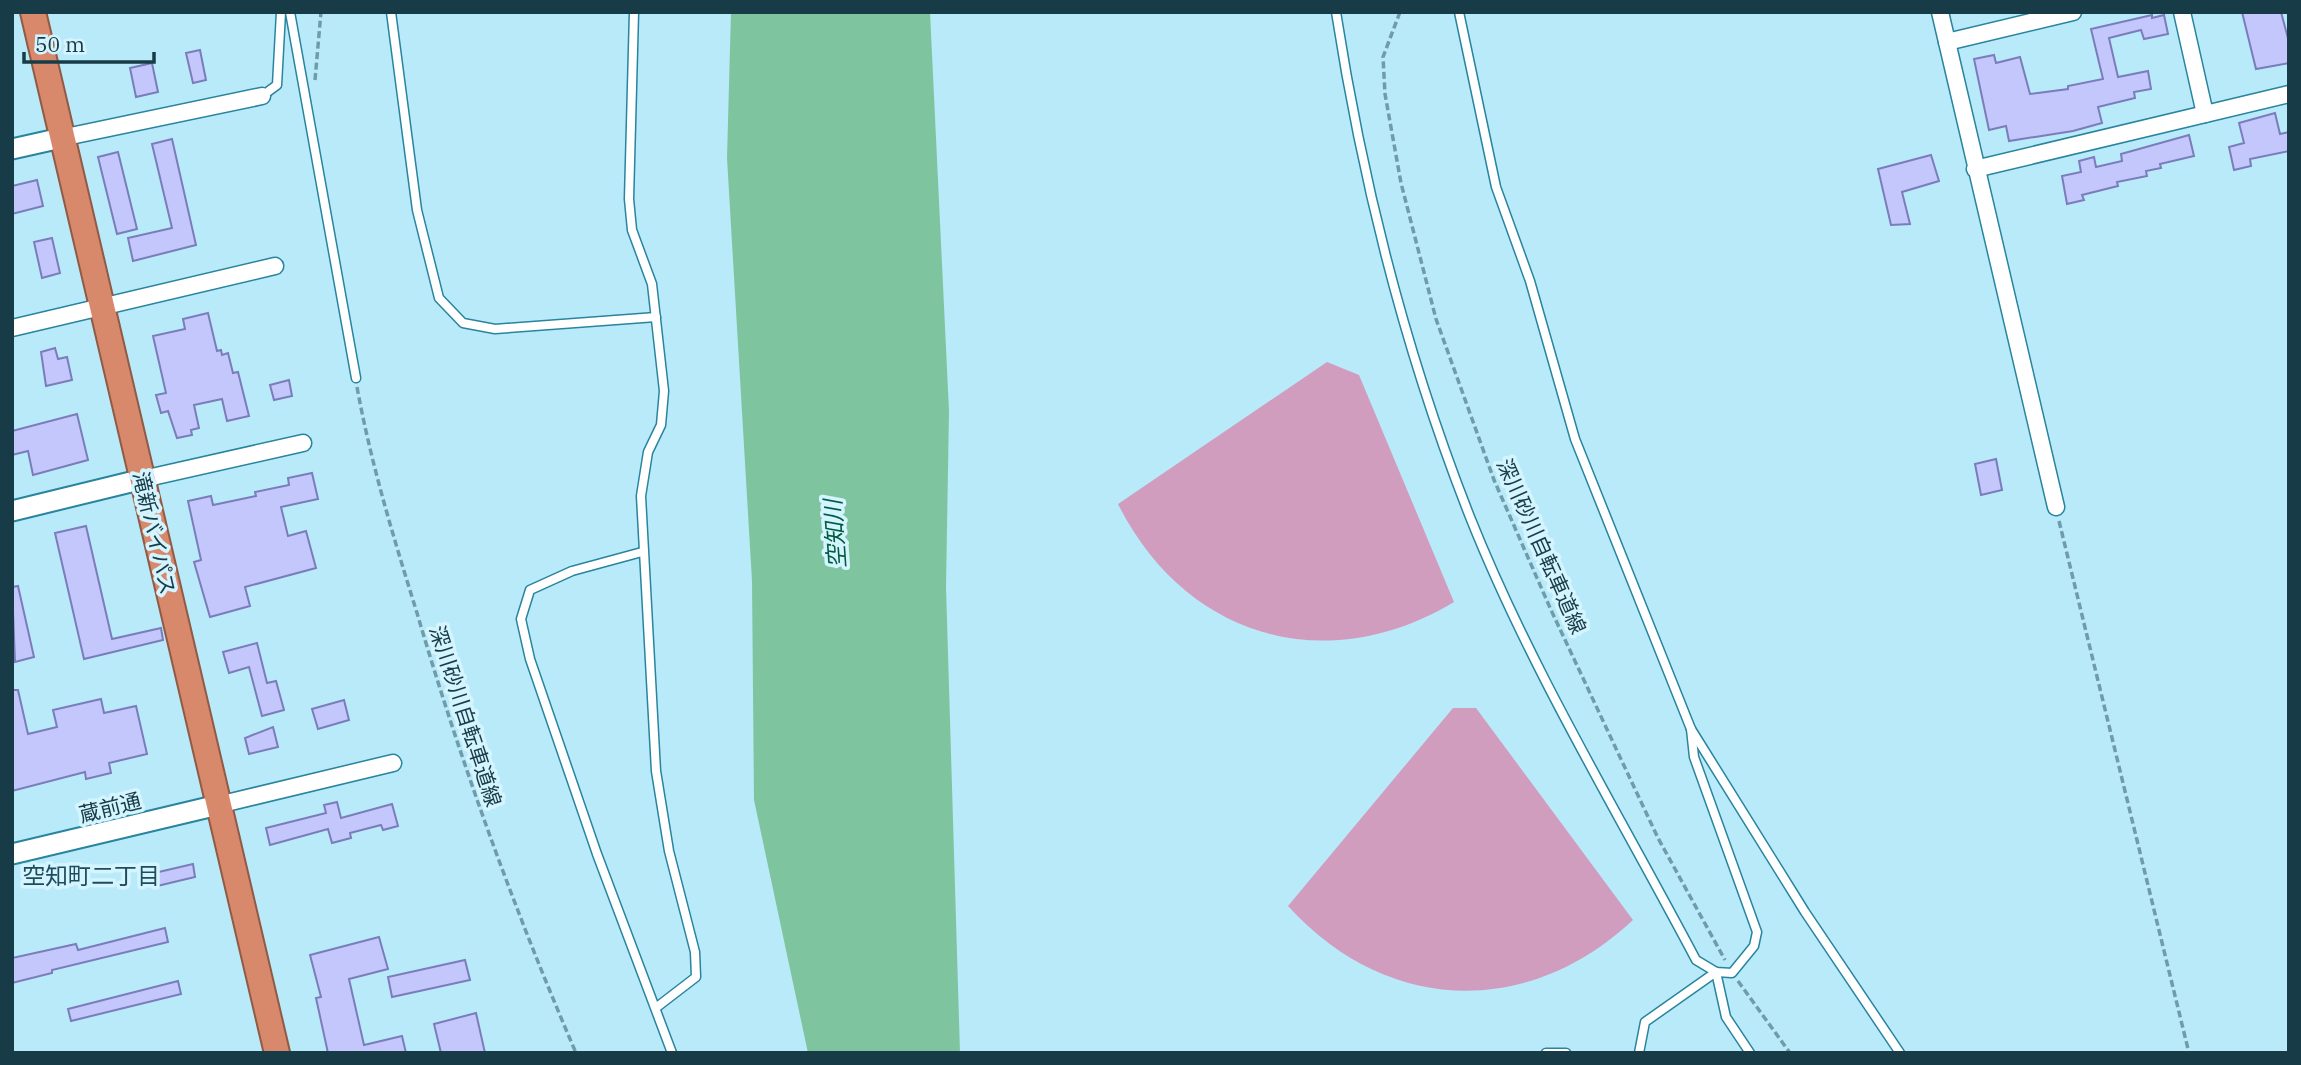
<svg xmlns="http://www.w3.org/2000/svg" width="2301" height="1065" font-family="'IBM Plex Serif','Noto Sans JP',serif">
<style>
.green{fill:#d19dbe}
.water{fill:#7ec49f}
.building{fill:#c3c7fc;stroke:#7a7dba;stroke-width:2}
.lines{fill:none;stroke-linecap:round;stroke-linejoin:round}
.service-casing{stroke:#29849e;stroke-width:11}
.minor-casing{stroke:#29849e;stroke-width:19}
.tertiary-casing{stroke:#29849e;stroke-width:23}
.trunk-casing{stroke:#8f5b46;stroke-width:28}
.path{stroke:#709caa;stroke-width:3.5;stroke-dasharray:7 3.5;stroke-linecap:butt}
.service{stroke:#fff;stroke-width:8}
.minor{stroke:#fff;stroke-width:16}
.tertiary{stroke:#fff;stroke-width:19}
.trunk{stroke:#d8886b;stroke-width:24}
.labels{text-anchor:middle;dominant-baseline:central;stroke-width:7;stroke-linejoin:round;paint-order:stroke}
.street-label{font-size:21px;fill:#173c47;stroke:#d4f4ff}
.water-label{font-size:23px;font-style:italic;fill:#015e3d;stroke:#d4f4ff}
.neighbourhood-label{font-size:23px;fill:#1e4c5a;stroke:#d4f4ff}
</style>
<rect width="100%" height="100%" fill="#b9eafa"/>
<!-- green -->
<g class="green">
<path d="M1327,362L1359,375L1454,602C1326,679 1185,638 1118,504Z"/>
<path d="M1453,708H1476L1633,920C1527,1019 1386,1014 1288,906Z"/>
</g>
<!-- water -->
<polygon class="water" points="731,12 930,12 949,411 946,587 960,1053 808,1053 754,800 752,581 727,158"/>
<!-- building -->
<g class="building">
<polygon points="2242,12 2281,12 2289,42 2289,63 2256,69"/>
<polygon points="2152,15 2152,18 2164,15 2168,34 2144,39 2141,30 2109,38 2118,77 2148,71 2151,89 2134,92 2135,98 2098,107 2102,123 2073,131 2009,141 2006,126 1989,130 1974,59 1994,55 1996,63 2020,57 2030,94 2068,89 2068,86 2103,79 2091,29"/>
<polygon points="200,50 206,80 193,83 186,53"/>
<polygon points="152,63 158,92 136,97 130,68"/>
<polygon points="2275,113 2280,134 2289,132 2289,151 2250,159 2251,166 2234,170 2229,147 2244,143 2239,123"/>
<polygon points="2189,135 2194,156 2160,164 2161,168 2146,171 2147,176 2117,182 2118,186 2082,195 2084,200 2067,204 2062,176 2081,172 2079,161 2094,157 2096,167 2122,161 2121,154"/>
<polygon points="172,139 196,245 133,261 128,238 172,228 152,144"/>
<polygon points="118,152 137,229 117,234 98,157"/>
<polygon points="1931,155 1939,181 1902,192 1910,224 1891,225 1878,169"/>
<polygon points="37,180 43,206 12,214 12,186"/>
<polygon points="52,238 60,273 42,278 34,242"/>
<polygon points="208,313 217,351 221,350 222,355 228,353 233,373 238,372 249,416 227,421 222,399 194,405 199,428 191,430 192,435 177,438 168,411 161,413 156,395 166,393 153,336 185,329 183,319"/>
<polygon points="55,348 58,359 67,357 72,380 46,386 41,352"/>
<polygon points="289,380 292,396 274,400 270,385"/>
<polygon points="77,414 88,460 33,475 28,451 12,455 12,431"/>
<polygon points="1996,459 2002,490 1981,495 1975,464"/>
<polygon points="312,473 318,499 281,507 288,536 306,531 316,568 245,587 250,606 210,617 194,562 201,560 188,501 211,496 213,505 256,496 255,492 289,485 288,478"/>
<polygon points="86,526 112,639 161,628 163,640 84,659 55,533"/>
<polygon points="18,586 34,657 15,662 12,587"/>
<polygon points="257,643 267,683 276,681 284,710 262,716 249,667 229,673 223,652"/>
<polygon points="12,690 18,690 28,734 57,727 53,710 101,699 104,713 136,706 147,754 109,763 111,773 86,779 85,772 12,791"/>
<polygon points="344,700 349,720 318,729 312,709"/>
<polygon points="273,727 278,747 249,754 245,738"/>
<polygon points="337,802 341,818 392,804 398,826 383,830 381,825 350,833 351,838 332,843 328,829 270,845 266,828 326,813 324,805"/>
<polygon points="193,864 195,877 153,887 150,874"/>
<polygon points="165,928 168,942 52,970 52,973 12,983 12,958 76,944 78,950"/>
<polygon points="379,937 388,969 349,979 364,1045 402,1036 406,1053 328,1053 316,998 321,997 310,955"/>
<polygon points="465,960 470,980 392,997 388,977"/>
<polygon points="178,981 181,994 71,1021 68,1009"/>
<polygon points="476,1013 485,1053 441,1053 434,1024"/>
</g>
<g class="lines">
<defs>
<g id="service">
<polyline points="290,12 356,378"/>
<polyline points="391,12 417,210 439,298 463,323 495,329 656,317"/>
<polyline points="634,12 629,199 632,230 652,284 664,391 661,425 648,452 641,496 656,771 669,851 695,952 696,977 657,1007"/>
<path d="M1336,12C1363,185 1406,355 1470,517C1531,670 1619,814 1696,960L1716,972L1732,973L1754,946L1757,932L1694,757L1691,729"/>
<polyline points="1459,12 1496,187 1530,281 1575,439 1691,729 1805,912 1900,1053"/>
<polyline points="262,96 277,85 281,12"/>
<polyline points="642,552 572,571 530,590 521,619 530,659 597,854 672,1053"/>
<polyline points="1716,972 1726,1017 1750,1053"/>
<polyline points="1546,1053 1566,1053"/>
<polyline points="1639,1053 1645,1022 1716,972"/>
</g>
<g id="minor">
<polyline points="1940,12 2056,507"/>
<polyline points="2182,12 2205,114"/>
<polyline points="1947,42 2073,12"/>
<polyline points="61,138 262,96"/>
<polyline points="1975,169 2289,94"/>
<polyline points="12,328 275,266"/>
<polyline points="143,479 303,443"/>
<polyline points="218,805 393,763"/>
</g>
<g id="tertiary">
<polyline points="12,149 61,138"/>
<polyline points="12,511 143,479"/>
<polyline points="12,854 218,805"/>
</g>
<polyline id="trunk" points="33,12 277,1053"/>
</defs>
<!-- service casing -->
<use href="#service" class="service-casing"/>
<!-- minor casing -->
<use href="#minor" class="minor-casing"/>
<!-- tertiary casing -->
<use href="#tertiary" class="tertiary-casing"/>
<!-- trunk casing -->
<use href="#trunk" class="trunk-casing"/>
<!-- path -->
<g class="path">
<polyline points="1400,12 1383,57 1385,94 1401,183 1436,319 1494,480 1551,610 1658,838 1725,960"/>
<polyline points="315,80 321,12"/>
<path d="M357,387C371,464 394,539 417,613C461,763 514,909 576,1053"/>
<polyline points="2059,521 2189,1053"/>
<polyline points="1738,981 1790,1053"/>
</g>
<!-- service -->
<use href="#service" class="service"/>
<!-- minor -->
<use href="#minor" class="minor"/>
<!-- tertiary -->
<use href="#tertiary" class="tertiary"/>
<!-- trunk -->
<use href="#trunk" class="trunk"/>
</g>
<g class="labels">
<!-- street labels -->
<g class="street-label">
<text transform="translate(155 533) rotate(77)">滝新バイパス</text>
<text transform="translate(1542 546) rotate(66)">深川砂川自転車道線</text>
<text transform="translate(466 716) rotate(72)">深川砂川自転車道線</text>
<text transform="translate(110 807) rotate(-14)">蔵前通</text>
</g>
<!-- water labels -->
<g class="water-label">
<text transform="translate(834 534) rotate(-94)">空知川</text>
</g>
<!-- neighbourhood labels -->
<g class="neighbourhood-label">
<text x="91" y="875">空知町二丁目</text>
</g>
</g>
<!-- border -->
<rect width="2301" height="1065" fill="none" stroke="#173c47" stroke-width="28"/>
<!-- scale -->
<path d="M24 52v10h130v-10" fill="none" stroke="#173c47" stroke-width="3.5"/>
<text x="35" y="52" font-size="21" fill="#173c47" stroke="#d4f4ff" stroke-width="5" paint-order="stroke">50 m</text>
</svg>
